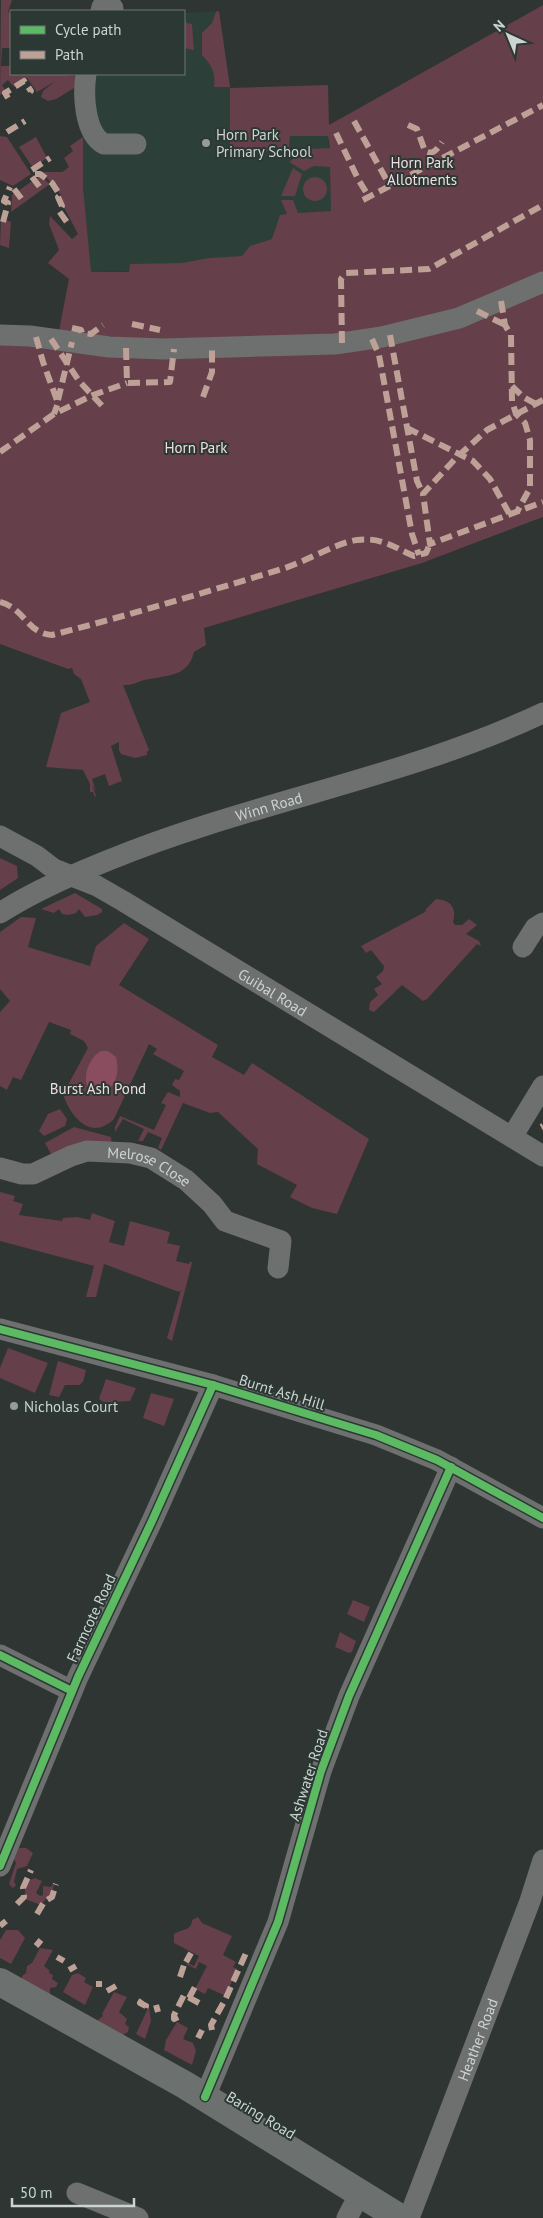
<svg xmlns="http://www.w3.org/2000/svg" width="543" height="2218" font-family="'PT Sans',sans-serif">
<style>
.built{fill:#2c3f39}
.green{fill:#653f49}
.water{fill:#894d5f}
.lines{fill:none;stroke-linecap:round;stroke-linejoin:round}
.minor{stroke:#6d706e;stroke-width:21}
.major{stroke:#6c706e;stroke-width:28}
.quiet{stroke:#bda197;stroke-width:6;stroke-dasharray:12 6;stroke-linecap:butt}
.cycleway-casing{stroke:#2c3834;stroke-width:11}
.cycleway{stroke:#5cba63;stroke-width:8}
.poi-dot{fill:#959c9a;stroke:#2c3834;stroke-width:2}
.labels{text-anchor:middle;dominant-baseline:central;stroke-width:4;stroke-linejoin:round;paint-order:stroke}
.poi-label{font-size:15px;fill:#ccd4d1;stroke:#2c3834;text-anchor:start}
.park-label{font-size:15px;fill:#f2dce1;stroke:#2c3834}
.street-label{font-size:15px;fill:#ccd4d1;stroke:#2c3834}
</style>
<rect width="100%" height="100%" fill="#2f3533"/>
<!-- built -->
<polygon class="built" points="219,11 230,88 328,85 328,136 336,268 90,272 83,187 82,74 184,74 184,13"/>
<!-- green -->
<g class="green">
<polygon points="1,0 12,0 8,12 11,14 11,48 2,48 1,66 11,66 11,74 60,74 79,77 81,84 56,99 48,101 41,97 43,91 54,82 37,92 27,78 14,87 8,80 2,85 6,91 0,95"/>
<path d="M543,5V517L422,563L204,628L206,645L194,652C188,676 170,675 150,679C139,680 134,686 123,685L149,750L147,752V755L135,758L121,754L119,750V742L111,746L122,781L109,786L105,774L92,779L96,791L92,784L96,796L95,797L93,792H90V784L83,770L46,767L61,713L90,702L81,679L74,674L72,668L68,669L0,644V337L58,336L69,279L48,263L59,250L49,224L50,216L72,239L78,234L59,198L61,195L42,172H62L69,167L64,158L73,151L70,146L83,137V187L91,272H129L130,264L182,263L209,258L242,256L250,246L272,239L280,215L287,214L281,200H293L298,213L331,211L330,167L314,166L304,171L289,162L306,149L330,148L328,136H290L289,151L230,152V88L328,85L329,125Z"/>
<path d="M219,11L230,87H214C216,73 211,64 202,55V33L212,23L216,12Z"/>
<polygon points="184,19 187,23 192,24 194,50 184,48"/>
<polygon points="0,136 7,137 31,174 13,186 0,180"/>
<polygon points="36,137 47,158 33,168 19,147"/>
<polygon points="293,168 302,174 295,196 281,196"/>
<polygon points="40,176 50,184 11,212 12,195"/>
<circle cx="315" cy="189" r="12"/>
<polygon points="1,218 11,222 9,248 0,245"/>
<polygon points="0,858 17,866 18,878 0,890"/>
<polygon points="75,893 102,909 102,912 97,915 85,917 79,909 76,913 68,915 62,914 59,909 54,913 41,909"/>
<path d="M436,899C451,900 457,908 453,922L455,925H462L469,919L477,925L466,934L479,941L481,946L477,944L427,999L423,1001L402,985L374,1012L369,1010L370,1002L378,995L374,989L382,984L376,977L383,971L384,966L371,950L366,953L361,946L425,912L426,909Z"/>
<path d="M21,917L36,918L28,947L90,966L96,946L124,923L149,939L119,985L218,1045L212,1057L244,1075L252,1063L369,1139L337,1214L312,1208L290,1197L297,1185L257,1164L258,1149L218,1112L210,1113L183,1103L161,1150L158,1148L162,1138L148,1132L143,1141H138L144,1129L123,1119L115,1132V1127L120,1116L154,1130L166,1105L161,1103L168,1092L180,1097V1091L172,1085L175,1079L179,1080L184,1071L153,1054L157,1049L149,1044L114,1119C91,1142 70,1116 63,1094L88,1048L84,1041L70,1034L71,1030L49,1022L21,1080L13,1077L7,1090L0,1086V1012L10,1001L0,989V932Z"/>
<polygon points="60,1109 67,1119 65,1126 44,1136 39,1131 48,1114"/>
<polygon points="74,1127 111,1137 112,1145 51,1154 45,1143"/>
<polygon points="0,1192 15,1196 13,1201 23,1204 19,1215 62,1221 63,1218 77,1217 90,1220 92,1213 115,1221 109,1242 124,1246 130,1221 170,1232 167,1243 180,1246 176,1261 189,1264 190,1261 192,1263 172,1341 167,1338 181,1290 179,1292 104,1264 96,1297 86,1297 94,1266 0,1241"/>
<polygon points="8,1348 48,1363 35,1393 0,1378 0,1368"/>
<polygon points="58,1361 86,1370 83,1382 79,1385 65,1385 59,1397 49,1395"/>
<polygon points="106,1379 136,1388 130,1401 114,1402 111,1410 105,1408 106,1404 99,1399"/>
<polygon points="151,1393 174,1399 164,1426 143,1418"/>
<polygon points="353,1600 370,1607 364,1622 347,1614"/>
<polygon points="340,1632 356,1641 352,1652 349,1653 335,1647"/>
<polygon points="19,1848 26,1848 33,1853 27,1866 17,1869 14,1882 16,1885 13,1888 9,1884 16,1863 14,1859"/>
<polygon points="35,1878 42,1881 36,1893 40,1896 43,1895 43,1886 51,1887 54,1882 53,1891 41,1905 25,1899 25,1890 30,1880"/>
<path d="M198,1917L202,1923L232,1936L223,1955L236,1962L233,1967L237,1969L226,1996L208,1988L205,1994L195,1989L207,1966L199,1962L196,1969L186,1964L187,1963L194,1966L199,1956L174,1943V1934C181,1929 192,1931 192,1920Z"/>
<polygon points="6,1930 18,1930 25,1938 11,1964 0,1958 0,1940"/>
<polygon points="40,1948 53,1950 44,1966 49,1970 49,1973 53,1975 52,1979 58,1983 56,1987 50,1988 50,1994 48,1996 22,1979 22,1976 26,1973 27,1966 32,1963"/>
<polygon points="78,1973 86,1978 84,1982 93,1987 85,2005 63,1992 72,1975"/>
<polygon points="114,1992 127,1997 119,2012 127,2019 125,2024 129,2027 128,2032 124,2034 124,2038 97,2025 98,2020 103,2016 102,2014"/>
<polygon points="149,2006 151,2021 145,2039 136,2034"/>
<polygon points="177,2022 188,2028 183,2039 193,2043 196,2051 192,2065 164,2050 166,2040"/>
</g>
<!-- water -->
<path class="water" d="M101,1051H108L116,1057C120,1075 116,1086 100,1096C97,1094 92,1092 90,1090C80,1079 90,1056 101,1051Z"/>
<g class="lines">
<!-- minor -->
<g class="minor">
<polyline points="101,11 102,7 113,8"/>
<path d="M86,74C83,94 84,133 104,144H136"/>
<polyline points="0,335 30,336 109,347 164,349 335,344 382,337 459,318 543,282"/>
<path id="s1" d="M0,836L37,856L54,869L97,886L123,901L543,1156"/>
<path id="s2" d="M0,913C34,891 72,875 109,860C250,802 405,778 543,713"/>
<polyline points="523,947 535,928 543,923"/>
<polyline points="512,1137 543,1086"/>
<path id="s3" d="M0,1168L22,1174H33L71,1156L87,1151L130,1153L151,1158L186,1180L212,1204L225,1221L281,1241L278,1268"/>
<polyline points="0,1329 213,1385 376,1435 437,1460 543,1518"/>
<polyline points="0,1655 72,1691"/>
<polyline points="0,1866 78,1677 152,1521 213,1385"/>
<polyline points="205,2097 278,1922 321,1771 349,1696 451,1467"/>
<polyline points="77,2193 138,2218"/>
<polyline points="347,2218 360,2193"/>
<path id="s4" d="M409,2218L530,1901L543,1860"/>
</g>
<!-- major -->
<polyline class="major" points="0,1982 185,2085 400,2218"/>
<!-- quiet -->
<g class="quiet">
<polyline points="8,98 5,93 24,81 31,91 30,92"/>
<polyline points="354,121 390,186"/>
<path d="M408,125L417,129L425,151C433,156 438,148 442,142"/>
<polyline points="7,132 25,121"/>
<polyline points="336,133 358,179 369,197"/>
<polyline points="32,170 50,158"/>
<polyline points="35,174 40,174 52,183 60,195 58,197 62,206 59,211 69,225"/>
<polyline points="32,177 42,190"/>
<polyline points="14,189 24,202"/>
<polyline points="363,200 543,105"/>
<polyline points="3,222 8,203 4,201 10,187"/>
<polyline points="501,301 505,325 511,335 512,401 516,414 525,423 530,440 530,488 517,512"/>
<polyline points="477,311 505,325"/>
<polyline points="132,324 160,330"/>
<polyline points="72,328 81,330 82,333 91,334 103,325"/>
<polyline points="390,335 417,481 423,494"/>
<polyline points="36,337 43,362 58,403 54,414"/>
<polyline points="51,339 79,381 105,409"/>
<polyline points="372,339 379,355 412,534 419,555"/>
<polyline points="342,343 341,279 346,273 429,269 543,205"/>
<polyline points="126,348 127,383 170,382 174,349"/>
<polyline points="512,386 523,397 536,404"/>
<polyline points="203,397 212,372 212,348"/>
<polyline points="58,400 72,342"/>
<polyline points="543,400 487,430 455,459 423,494 430,544 543,502"/>
<polyline points="407,428 473,461 490,479 510,515"/>
<polyline points="0,452 54,414 93,395 127,383"/>
<path d="M0,602C26,609 26,633 52,635C130,615 206,592 282,569C305,562 336,543 357,540C382,537 393,547 414,556L426,553L430,544"/>
<polyline points="541,1127 543,1126"/>
<polyline points="17,1904 24,1897 23,1888 31,1870"/>
<polyline points="37,1914 44,1902 52,1897 56,1884"/>
<polyline points="0,1926 6,1921"/>
<polyline points="36,1946 41,1940"/>
<polyline points="57,1957 64,1961"/>
<polyline points="186,1962 191,1953"/>
<polyline points="69,1970 76,1966"/>
<polyline points="180,1977 184,1965"/>
<polyline points="99,1981 99,1987"/>
<polyline points="107,1991 116,1986"/>
<polyline points="189,1998 196,1985"/>
<polyline points="142,2000 140,2003 146,2006 143,2012"/>
<polyline points="156,2005 158,2012"/>
<polyline points="178,2017 174,2019 174,2015 184,1995 199,2003"/>
<polyline points="212,2030 211,2025 225,2000 246,1953"/>
<polyline points="198,2038 202,2030"/>
</g>
<defs>
<g id="cycleway">
<polyline points="0,1329 213,1385 376,1435 437,1460 543,1518"/>
<polyline points="0,1655 72,1691"/>
<polyline points="0,1866 78,1677 152,1521 213,1385"/>
<polyline points="205,2097 278,1922 321,1771 349,1696 451,1467"/>
</g>
</defs>
<!-- cycleway casing -->
<use href="#cycleway" class="cycleway-casing"/>
<!-- cycleway -->
<use href="#cycleway" class="cycleway"/>
</g>
<!-- markers -->
<g class="poi-dot">
<circle cx="206" cy="143" r="5"/>
<circle cx="14" cy="1406" r="5"/>
</g>
<g class="labels">
<!-- poi labels -->
<g class="poi-label">
<text x="216" y="134">Horn Park<tspan x="216" dy="17">Primary School</tspan></text>
<text x="24" y="1406">Nicholas Court</text>
</g>
<!-- park labels -->
<g class="park-label">
<text x="422" y="162">Horn Park<tspan x="422" dy="17">Allotments</tspan></text>
<text x="196" y="447">Horn Park</text>
<text x="98" y="1088">Burst Ash Pond</text>
</g>
<!-- street labels -->
<g class="street-label">
<text stroke="none"><textPath href="#s2" startOffset="290">Winn Road</textPath></text>
<text stroke="none"><textPath href="#s1" startOffset="315">Guibal Road</textPath></text>
<text stroke="none"><textPath href="#s3" startOffset="158">Melrose Close</textPath></text>
<text transform="translate(282 1392) rotate(17)">Burnt Ash Hill</text>
<text transform="translate(91 1618) rotate(-65)">Farmcote Road</text>
<text transform="translate(308 1775) rotate(-72)">Ashwater Road</text>
<text stroke="none"><textPath href="#s4" startOffset="191">Heather Road</textPath></text>
<text transform="translate(261 2115) rotate(31)">Baring Road</text>
</g>
</g>
<!-- legend -->
<rect x="10" y="10" width="175" height="65" fill="#2c3834" stroke="#6c7673"/>
<rect x="20" y="26" width="25" height="8" fill="#5cba63" stroke="#6c7673"/>
<text x="55" y="35" font-size="15" fill="#ccd4d1">Cycle path</text>
<rect x="20" y="51" width="25" height="8" fill="#bda197" stroke="#6c7673"/>
<text x="55" y="60" font-size="15" fill="#ccd4d1">Path</text>
<!-- north arrow -->
<g transform="translate(508 35) rotate(316)" stroke="#2c3834" stroke-width="4" paint-order="stroke">
<path d="M0-4L9 19L0 12L-9 19Z" fill="#ccd4d1"/>
<text y="-8" font-size="14" font-weight="bold" text-anchor="middle" fill="#ccd4d1">N</text>
</g>
<!-- scale -->
<path d="M12 2198v8h122v-8" fill="none" stroke="#ccd4d1" stroke-width="2.5"/>
<text x="20" y="2198" font-size="15" fill="#ccd4d1" stroke="#2c3834" stroke-width="4" paint-order="stroke">50 m</text>
</svg>
